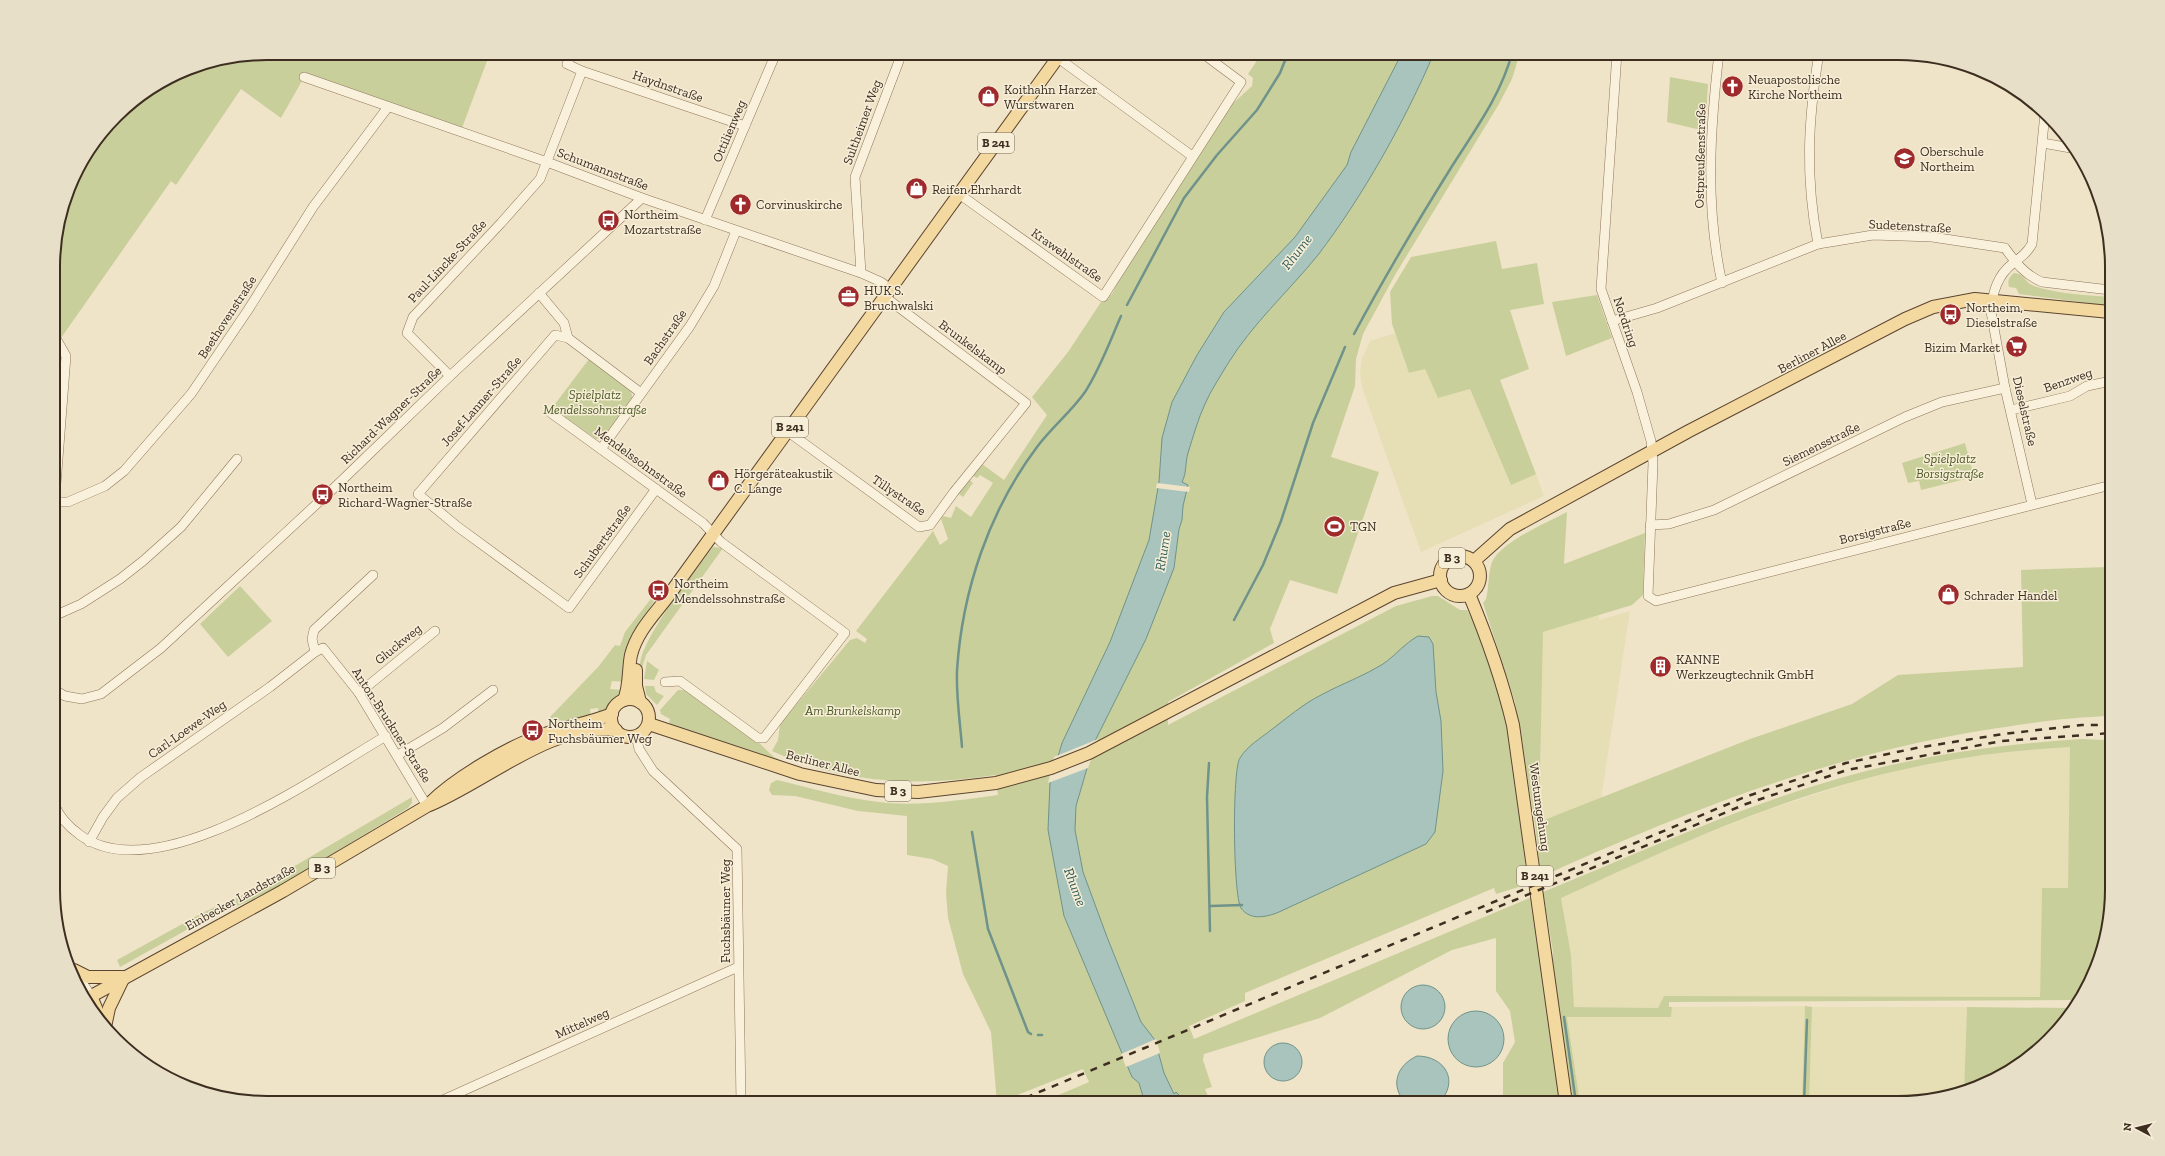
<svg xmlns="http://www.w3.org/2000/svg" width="2165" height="1156" font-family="'Zilla Slab',serif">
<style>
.farmland{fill:#e6deb5}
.green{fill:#c9cf9b;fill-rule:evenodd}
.water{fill:#a9c4bc;stroke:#6f938a}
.pier{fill:#f0e4c8}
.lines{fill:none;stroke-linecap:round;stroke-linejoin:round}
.stream{stroke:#6f938a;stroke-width:2.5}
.minor-casing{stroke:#8d765c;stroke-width:10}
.major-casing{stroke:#5b4430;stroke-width:14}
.minor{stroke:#faf1dc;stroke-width:9}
.major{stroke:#f3d9a0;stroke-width:12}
.rail{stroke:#3d2e20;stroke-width:2.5;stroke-dasharray:7 7;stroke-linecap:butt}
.labels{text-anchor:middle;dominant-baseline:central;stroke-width:3;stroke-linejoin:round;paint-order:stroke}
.shield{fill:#f7eed8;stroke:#756857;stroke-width:1}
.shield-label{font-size:12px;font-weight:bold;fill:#3d2e20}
.poi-label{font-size:13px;fill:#3d2e20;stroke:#f7eed8;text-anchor:start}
.street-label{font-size:13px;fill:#3d2e20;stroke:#f7eed8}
.park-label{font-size:13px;font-style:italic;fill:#4d5a26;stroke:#f7eed8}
.water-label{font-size:14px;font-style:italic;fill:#2f5d5a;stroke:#f7eed8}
.rim{fill:none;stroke:#3d2e20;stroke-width:2}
</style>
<rect width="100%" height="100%" fill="#f0e4c8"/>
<!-- farmland -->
<g class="farmland">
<polygon points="1395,333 1409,373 1425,369 1438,398 1470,389 1510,484 1536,474 1544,496 1421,552 1362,387 1360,373 1362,359 1370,341"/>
<polygon points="1630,611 1601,799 1539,822 1543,632 1599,615 1599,620"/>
<polygon points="2071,747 2068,888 2042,889 2040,997 1664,996 1658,1008 1574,1007 1571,955 1561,898 1670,848 1767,810 1856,781 1905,769 1965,758 2021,750"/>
<polygon points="1805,1006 1802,1103 1580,1103 1567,1017 1671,1017 1672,1007"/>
<polygon points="1812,1007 1967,1007 1964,1092 1912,1103 1809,1103"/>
</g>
<!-- green -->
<g class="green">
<polygon points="267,53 490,53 462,128 363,94 361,102 303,79 281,118 241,89 176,185 171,181 54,348 53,253 75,173 126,106 185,69"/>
<path d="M1262,53H1520L1512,79L1499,104L1395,275L1363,334L1356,359L1355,386L1331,457L1379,472L1337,594L1290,580L1270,629L1274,643L1168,702V725L1396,606L1432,596H1438L1460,610H1467C1513,692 1516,789 1527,880L1522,883V886L1496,894L1494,888L1245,993V1001L1189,1026L1194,1039L1532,897L1560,1103H1503V1063L1515,1042L1510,1011L1496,991V938L1452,950L1320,1018L1204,1054L1203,1060L1212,1087L1205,1089L1211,1103H1177L1176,1100L1173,1103H1109L1100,1100V1103H1040L1089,1082L1083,1069L997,1103L991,1032L963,974L948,918L946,893L948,866L932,859L907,855V816L858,811L795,796L772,795L769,790L771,783L777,780C811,788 844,798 879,802C915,807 961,800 998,795L995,775C921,787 841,784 772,751L778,740L780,724L850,640L857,638L865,643L867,639L856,631L933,531L940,545L948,539L941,519L943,516L951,518L956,506L971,517L993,483L980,475L977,478L973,476L982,464L1004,480L1047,415L1032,397L1068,352L1101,302L1112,294L1124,270L1230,106L1252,86L1253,78L1248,74Z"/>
<polygon points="1670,77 1708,84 1705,131 1667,122"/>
<polygon points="1496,241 1502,269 1537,263 1544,304 1510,310 1529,369 1500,380 1536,474 1511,485 1470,389 1438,398 1425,369 1409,373 1392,324 1390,292 1411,257"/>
<path d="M2014,273C2024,273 2025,283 2034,286C2058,294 2085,295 2110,297V306L2019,294L2016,288L2009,287C2007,281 2009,277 2014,273Z"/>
<polygon points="1597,295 1612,338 1566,356 1552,302"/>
<polygon points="54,349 62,359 60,378 54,384"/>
<polygon points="589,359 631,391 633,400 606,437 596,439 552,408"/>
<polygon points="1965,443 1974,477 1921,490 1919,481 1908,483 1902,463"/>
<polygon points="970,480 973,483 963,497 959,494"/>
<path d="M1567,512L1564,564L1645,533L1643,595L1632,605L1543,632L1539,822L1750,739L1852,704L1898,675L2023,667L2021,570L2108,567L2109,595L2111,596L2112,716C2071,717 2037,722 1998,728C1837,752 1688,810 1541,877L1535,824L1515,702L1483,603L1486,599C1489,588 1488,573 1492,562C1501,542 1548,522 1567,512Z"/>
<path d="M713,547L723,548L646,655L641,671C632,648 698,568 713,547Z"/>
<polygon points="240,586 272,621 228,657 200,624"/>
<polygon points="657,591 659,592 648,612 625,682 612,681 610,689 623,690 617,700 599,716 598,708 590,709 591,719 552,725 550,717 599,666 615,645 620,646 625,632"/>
<polygon points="647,661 659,670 654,680 644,679"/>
<polygon points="645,686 654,686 656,692 664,696 657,705 646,694"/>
<polygon points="678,690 686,690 757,741 774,757 787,763 786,765 694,734 669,723 670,719 661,714 660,710"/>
<path d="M2082,739L2107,740L2106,937L2090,984L2079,1000L1669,1002V1007H1672L1671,1017H1567L1580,1103H1571L1552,960L1553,952L1543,892C1639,853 1736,808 1837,779C1916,756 1999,744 2082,739ZM2070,747L2068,888H2042L2040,997L1664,996L1658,1008L1574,1007L1571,955L1561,898C1672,847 1786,794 1906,769C1960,757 2015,750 2070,747Z"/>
<polygon points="412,797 412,803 408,808 281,885 252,900 208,918 120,967 117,960 204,912 245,894 264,884"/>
<polygon points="1805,1006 1812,1007 1809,1103 1802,1103"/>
<polygon points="1967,1007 2073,1008 2059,1030 2017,1067 1964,1092"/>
</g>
<!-- water -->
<g class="water">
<path d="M1402,53H1434C1405,121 1363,196 1318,255C1288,292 1252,324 1227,365C1220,377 1211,390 1205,404C1198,419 1193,437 1188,453C1185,463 1187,472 1182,482L1188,485L1183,506L1182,520L1179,529L1174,568L1146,639L1095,741L1076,806L1075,830L1083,872L1107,937L1141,1022L1155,1040L1164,1073L1174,1094L1176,1092L1179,1095L1176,1100L1177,1103H1145L1139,1083L1132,1077L1064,916L1048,830L1050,783L1062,743L1110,642L1149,540L1159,482L1162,438L1172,402L1197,355L1224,312L1295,237L1347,165L1351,152Z"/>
<path d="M1418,636L1429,637L1433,644L1436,692L1441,721L1443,771L1435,832L1426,844L1279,912C1267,917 1250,921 1241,908C1233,896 1232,769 1240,758C1247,746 1261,738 1271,730C1287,718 1303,704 1321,695C1341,684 1364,676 1383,664C1396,655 1404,644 1418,636Z"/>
<circle cx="1423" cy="1007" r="22"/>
<circle cx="1476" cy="1039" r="28"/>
<circle cx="1283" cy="1062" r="19"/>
<path d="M1417,1056C1445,1056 1460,1081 1439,1103H1406C1389,1086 1397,1065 1417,1056Z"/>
</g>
<!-- pier -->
<g class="pier">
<polygon points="1157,483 1190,487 1189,492 1156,488"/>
<polygon points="1098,739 1088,768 1048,783 1054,757"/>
<polygon points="1156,1039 1160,1053 1126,1067 1121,1054"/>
</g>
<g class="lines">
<!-- stream -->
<g class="stream">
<polyline points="1287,60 1291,53"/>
<polyline points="1127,305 1184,198 1217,155 1257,110 1280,73 1288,53"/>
<path d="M1354,334C1384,278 1416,224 1449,171C1472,134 1501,96 1512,53"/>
<polyline points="1234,620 1263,565 1281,521 1313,423 1345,347"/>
<path d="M962,747C960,722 956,696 957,671C962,591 989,511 1037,447C1052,427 1071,412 1085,392C1100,369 1110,341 1121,316"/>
<polyline points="1209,763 1207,797 1210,931"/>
<polyline points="972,832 988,929 1028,1032 1031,1034"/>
<polyline points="1210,906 1242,905"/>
<polyline points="1564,1017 1576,1103"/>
<polyline points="1038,1035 1042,1035"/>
<polyline points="1804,1103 1807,1020"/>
</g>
<defs>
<g id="minor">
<polyline points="1617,53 1601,289 1637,392 1651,441 1653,463 1648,596 1656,601 2111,485"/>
<path d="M1719,53C1710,130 1705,206 1722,283"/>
<polyline points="1058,58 1192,156"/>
<polyline points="582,71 745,126"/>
<polyline points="304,77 547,162 642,198 861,273 881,282 890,289"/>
<polyline points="2043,143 2076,149"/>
<polyline points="959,194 1103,297 1241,82 1202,53"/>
<polyline points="705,220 776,53"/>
<path d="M1818,244C1805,177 1808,120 1819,53"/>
<polyline points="861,273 855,177 902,53"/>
<polyline points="539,293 564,323 568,338 641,393"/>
<path d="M1612,321L1657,308L1818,244L1873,235L1932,237L2005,248C2015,262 2025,275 2042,282L2110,290"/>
<polyline points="54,335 66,356 54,510"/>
<polyline points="568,338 555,335 418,494 458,527 569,608 656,489"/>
<polyline points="450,376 407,333 413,317 501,223 540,179 582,71 567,64 571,53"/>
<polyline points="2011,410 2070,396 2087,386 2111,381"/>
<polyline points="551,413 703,523 721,542 845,633 764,738 758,738 680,681 665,682"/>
<polyline points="787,431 919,527 930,525 954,492 1026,403 885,297"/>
<polyline points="601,449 690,326 714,286 736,231"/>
<polyline points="55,502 68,502 105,486 124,471 191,394 248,310 313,207 388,107"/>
<path d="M2032,504L2005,388L1991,312C1992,293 1997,276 2012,264C2020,258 2027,253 2032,244L2045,113"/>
<polyline points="1650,525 1669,524 1714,510 1905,417 1942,402 2005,388"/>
<polyline points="54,616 81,604 120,579 143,561 181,527 237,459"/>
<polyline points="315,652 312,639 314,630 373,575"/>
<polyline points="54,690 65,696 82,699 101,694 161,648 335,487 450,376 642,198"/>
<polyline points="359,693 435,631"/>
<polyline points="636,736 639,749 653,771 737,849 741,1103"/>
<polyline points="398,755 443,728 493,690"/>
<path d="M55,806C60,818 69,827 80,835C157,891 317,776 386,736"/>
<polyline points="89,842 103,817 117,798 141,777 270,687 315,652 323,648 359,693 427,806"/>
<polyline points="68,967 74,970 91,996"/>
<polyline points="436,1103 738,967"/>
</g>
<g id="major">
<circle cx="1460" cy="576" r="20"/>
<polyline points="1474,561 1510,529 1689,431 1905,319 1933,307 1975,299 2110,312"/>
<path d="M1469,594C1487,637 1502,679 1513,725L1566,1103"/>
<polyline points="636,670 636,686 640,702"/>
<circle cx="630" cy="718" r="19"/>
<path d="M624,700C630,686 628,670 631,655C637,631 655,614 669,595L1061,53"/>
<polyline points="649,724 800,774 876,790 918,792 996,783 1051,768 1089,753 1394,593 1441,580"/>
<path d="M430,803C455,778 508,747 542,735C565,727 589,723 612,714"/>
<polyline points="74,970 88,977 121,977"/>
<polyline points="91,996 103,1025"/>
<path d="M86,999L283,891L427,806C483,784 553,721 616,730"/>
<polyline points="105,1027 109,1008 124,977"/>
</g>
</defs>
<!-- minor casing -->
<use href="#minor" class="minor-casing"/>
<!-- major casing -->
<use href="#major" class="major-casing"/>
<!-- minor -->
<use href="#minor" class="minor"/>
<!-- major -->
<use href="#major" class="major"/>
<!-- rail -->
<g class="rail">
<polyline points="1486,912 1746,804 1847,770 2002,741 2112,733"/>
<polyline points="1013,1103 1745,797 1846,763 1916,748 2003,734 2082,725 2112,725"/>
</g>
</g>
<!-- icons -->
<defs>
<symbol id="church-disc" viewBox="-11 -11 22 22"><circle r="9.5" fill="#9e2a2b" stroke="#f7eed8"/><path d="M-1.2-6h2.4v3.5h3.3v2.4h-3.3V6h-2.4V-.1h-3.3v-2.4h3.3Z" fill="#fff"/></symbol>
<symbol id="shop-disc" viewBox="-11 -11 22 22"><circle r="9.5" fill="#9e2a2b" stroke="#f7eed8"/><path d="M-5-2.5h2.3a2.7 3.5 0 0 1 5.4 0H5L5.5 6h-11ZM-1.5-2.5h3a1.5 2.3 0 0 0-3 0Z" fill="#fff"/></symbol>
<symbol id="school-disc" viewBox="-11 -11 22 22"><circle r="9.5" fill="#9e2a2b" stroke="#f7eed8"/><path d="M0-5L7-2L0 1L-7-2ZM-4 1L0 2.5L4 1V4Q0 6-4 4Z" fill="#fff"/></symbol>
<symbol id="bus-disc" viewBox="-11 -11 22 22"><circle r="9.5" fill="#9e2a2b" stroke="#f7eed8"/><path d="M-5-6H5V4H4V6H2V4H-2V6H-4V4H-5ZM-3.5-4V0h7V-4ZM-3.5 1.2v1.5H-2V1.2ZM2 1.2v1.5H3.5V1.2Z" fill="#fff"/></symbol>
<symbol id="office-disc" viewBox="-11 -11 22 22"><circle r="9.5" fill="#9e2a2b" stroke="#f7eed8"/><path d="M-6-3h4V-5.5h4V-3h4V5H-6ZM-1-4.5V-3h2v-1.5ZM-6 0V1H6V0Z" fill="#fff"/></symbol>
<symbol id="supermarket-disc" viewBox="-11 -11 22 22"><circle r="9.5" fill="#9e2a2b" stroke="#f7eed8"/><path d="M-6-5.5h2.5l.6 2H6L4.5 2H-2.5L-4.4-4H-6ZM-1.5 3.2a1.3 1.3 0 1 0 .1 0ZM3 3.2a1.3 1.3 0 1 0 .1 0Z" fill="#fff"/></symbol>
<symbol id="stadium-disc" viewBox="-11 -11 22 22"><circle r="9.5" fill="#9e2a2b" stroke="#f7eed8"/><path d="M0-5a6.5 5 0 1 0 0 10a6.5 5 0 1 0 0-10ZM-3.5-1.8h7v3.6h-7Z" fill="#fff"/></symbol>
<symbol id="building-disc" viewBox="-11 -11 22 22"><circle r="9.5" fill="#9e2a2b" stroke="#f7eed8"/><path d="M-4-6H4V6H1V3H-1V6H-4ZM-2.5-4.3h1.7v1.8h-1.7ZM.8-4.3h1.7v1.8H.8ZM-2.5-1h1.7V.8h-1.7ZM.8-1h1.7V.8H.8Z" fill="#fff"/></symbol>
</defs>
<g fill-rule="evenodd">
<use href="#church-disc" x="1720" y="74" width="25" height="25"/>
<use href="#shop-disc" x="976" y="84" width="25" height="25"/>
<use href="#school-disc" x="1892" y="146" width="25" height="25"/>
<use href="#shop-disc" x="904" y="176" width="25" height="25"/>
<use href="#church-disc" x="728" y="192" width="25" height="25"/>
<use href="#bus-disc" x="596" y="208" width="25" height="25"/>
<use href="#office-disc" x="836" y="284" width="25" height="25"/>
<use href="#bus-disc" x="1938" y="302" width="25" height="25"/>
<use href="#supermarket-disc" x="2004" y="334" width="25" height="25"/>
<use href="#shop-disc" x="706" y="468" width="25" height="25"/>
<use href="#bus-disc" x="310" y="482" width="25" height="25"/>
<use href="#stadium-disc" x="1322" y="514" width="25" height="25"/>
<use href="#bus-disc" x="646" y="578" width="25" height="25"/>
<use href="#shop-disc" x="1936" y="582" width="25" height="25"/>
<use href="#building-disc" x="1648" y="654" width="25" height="25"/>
<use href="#bus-disc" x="520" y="718" width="25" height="25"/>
</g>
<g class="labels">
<!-- shield labels -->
<g class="shield">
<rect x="978" y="133" width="36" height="20" rx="3"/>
<rect x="772" y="417" width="36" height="20" rx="3"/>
<rect x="1439" y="548" width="26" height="20" rx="3"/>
<rect x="885" y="781" width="26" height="20" rx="3"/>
<rect x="309" y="858" width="26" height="20" rx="3"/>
<rect x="1517" y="866" width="36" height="20" rx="3"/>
</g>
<g class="shield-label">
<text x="996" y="143">B 241</text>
<text x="790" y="427">B 241</text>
<text x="1452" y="558">B 3</text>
<text x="898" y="791">B 3</text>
<text x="322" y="868">B 3</text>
<text x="1535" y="876">B 241</text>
</g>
<!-- poi labels -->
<g class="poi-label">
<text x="1748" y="79">Neuapostolische<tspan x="1748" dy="15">Kirche Northeim</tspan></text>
<text x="1004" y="89">Koithahn Harzer<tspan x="1004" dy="15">Wurstwaren</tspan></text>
<text x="1920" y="151">Oberschule<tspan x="1920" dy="15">Northeim</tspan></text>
<text x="932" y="189">Reifen Ehrhardt</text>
<text x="756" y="204">Corvinuskirche</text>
<text x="624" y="214">Northeim<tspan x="624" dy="15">Mozartstraße</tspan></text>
<text x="864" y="290">HUK S.<tspan x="864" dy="15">Bruchwalski</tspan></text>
<text x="1966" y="307">Northeim,<tspan x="1966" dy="15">Dieselstraße</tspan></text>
<text x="2000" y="347" text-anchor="end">Bizim Market</text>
<text x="734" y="473">Hörgeräteakustik<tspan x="734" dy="15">C. Lange</tspan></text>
<text x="338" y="487">Northeim<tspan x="338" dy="15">Richard-Wagner-Straße</tspan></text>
<text x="1350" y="526">TGN</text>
<text x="674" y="583">Northeim<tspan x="674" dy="15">Mendelssohnstraße</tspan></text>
<text x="1964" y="595">Schrader Handel</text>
<text x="1676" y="659">KANNE<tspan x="1676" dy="15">Werkzeugtechnik GmbH</tspan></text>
<text x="548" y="723">Northeim<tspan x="548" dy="15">Fuchsbäumer Weg</tspan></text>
</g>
<!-- street labels -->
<g class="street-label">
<text transform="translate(668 86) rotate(19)">Haydnstraße</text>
<text transform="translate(862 122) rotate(-70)">Sultheimer Weg</text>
<text transform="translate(729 131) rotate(-67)">Ottilienweg</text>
<text transform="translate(1700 156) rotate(-89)">Ostpreußenstraße</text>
<text transform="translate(603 169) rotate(21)">Schumannstraße</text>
<text transform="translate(1910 226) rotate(3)">Sudetenstraße</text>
<text transform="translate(1067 255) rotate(35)">Krawehlstraße</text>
<text transform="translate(447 261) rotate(-47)">Paul-Lincke-Straße</text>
<text transform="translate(227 317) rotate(-57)">Beethovenstraße</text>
<text transform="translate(1626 322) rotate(71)">Nordring</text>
<text transform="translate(665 337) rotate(-55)">Bachstraße</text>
<text transform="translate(973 347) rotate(37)">Brunkelskamp</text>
<text transform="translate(1812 352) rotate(-28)">Berliner Allee</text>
<text transform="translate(2068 380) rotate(-19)">Benzweg</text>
<text transform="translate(481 401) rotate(-49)">Josef-Lanner-Straße</text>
<text transform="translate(2025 411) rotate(77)">Dieselstraße</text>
<text transform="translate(391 415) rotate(-44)">Richard-Wagner-Straße</text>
<text transform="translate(1821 444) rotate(-26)">Siemensstraße</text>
<text transform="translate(641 462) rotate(36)">Mendelssohnstraße</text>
<text transform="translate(899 495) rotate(34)">Tillystraße</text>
<text transform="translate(1875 531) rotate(-14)">Borsigstraße</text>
<text transform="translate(602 541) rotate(-54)">Schubertstraße</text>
<text transform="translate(398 644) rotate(-39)">Gluckweg</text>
<text transform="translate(392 725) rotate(57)">Anton-Bruckner-Straße</text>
<text transform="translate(187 729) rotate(-35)">Carl-Loewe-Weg</text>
<text transform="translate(823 763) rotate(14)">Berliner Allee</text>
<text transform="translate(1540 807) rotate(82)">Westumgehung</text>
<text transform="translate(240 897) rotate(-29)">Einbecker Landstraße</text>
<text transform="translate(725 911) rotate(-90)">Fuchsbäumer Weg</text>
<text transform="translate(582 1023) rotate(-24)">Mittelweg</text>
</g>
<!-- park labels -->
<g class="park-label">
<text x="595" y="394">Spielplatz<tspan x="595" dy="15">Mendelssohnstraße</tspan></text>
<text x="1950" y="458">Spielplatz<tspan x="1950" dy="15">Borsigstraße</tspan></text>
<text x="853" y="710">Am Brunkelskamp</text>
</g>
<!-- water labels -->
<g class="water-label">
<text transform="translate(1297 252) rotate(-52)">Rhume</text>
<text transform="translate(1163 551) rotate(-81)">Rhume</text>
<text transform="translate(1075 887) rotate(69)">Rhume</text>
</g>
</g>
<!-- crop -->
<path d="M0 0H2165V1156H0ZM267 60H1898A207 207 0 0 1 2105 267V889A207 207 0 0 1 1898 1096H267A207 207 0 0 1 60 889V267A207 207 0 0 1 267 60Z" fill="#e8dfc9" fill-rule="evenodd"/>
<path class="rim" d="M267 60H1898A207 207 0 0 1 2105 267V889A207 207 0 0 1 1898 1096H267A207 207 0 0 1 60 889V267A207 207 0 0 1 267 60Z"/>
<!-- north arrow -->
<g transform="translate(2137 1128) rotate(277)" stroke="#f7eed8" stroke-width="3" paint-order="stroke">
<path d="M0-3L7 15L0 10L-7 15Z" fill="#3d2e20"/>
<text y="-6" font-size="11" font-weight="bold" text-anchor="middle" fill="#3d2e20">N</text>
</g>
</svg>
